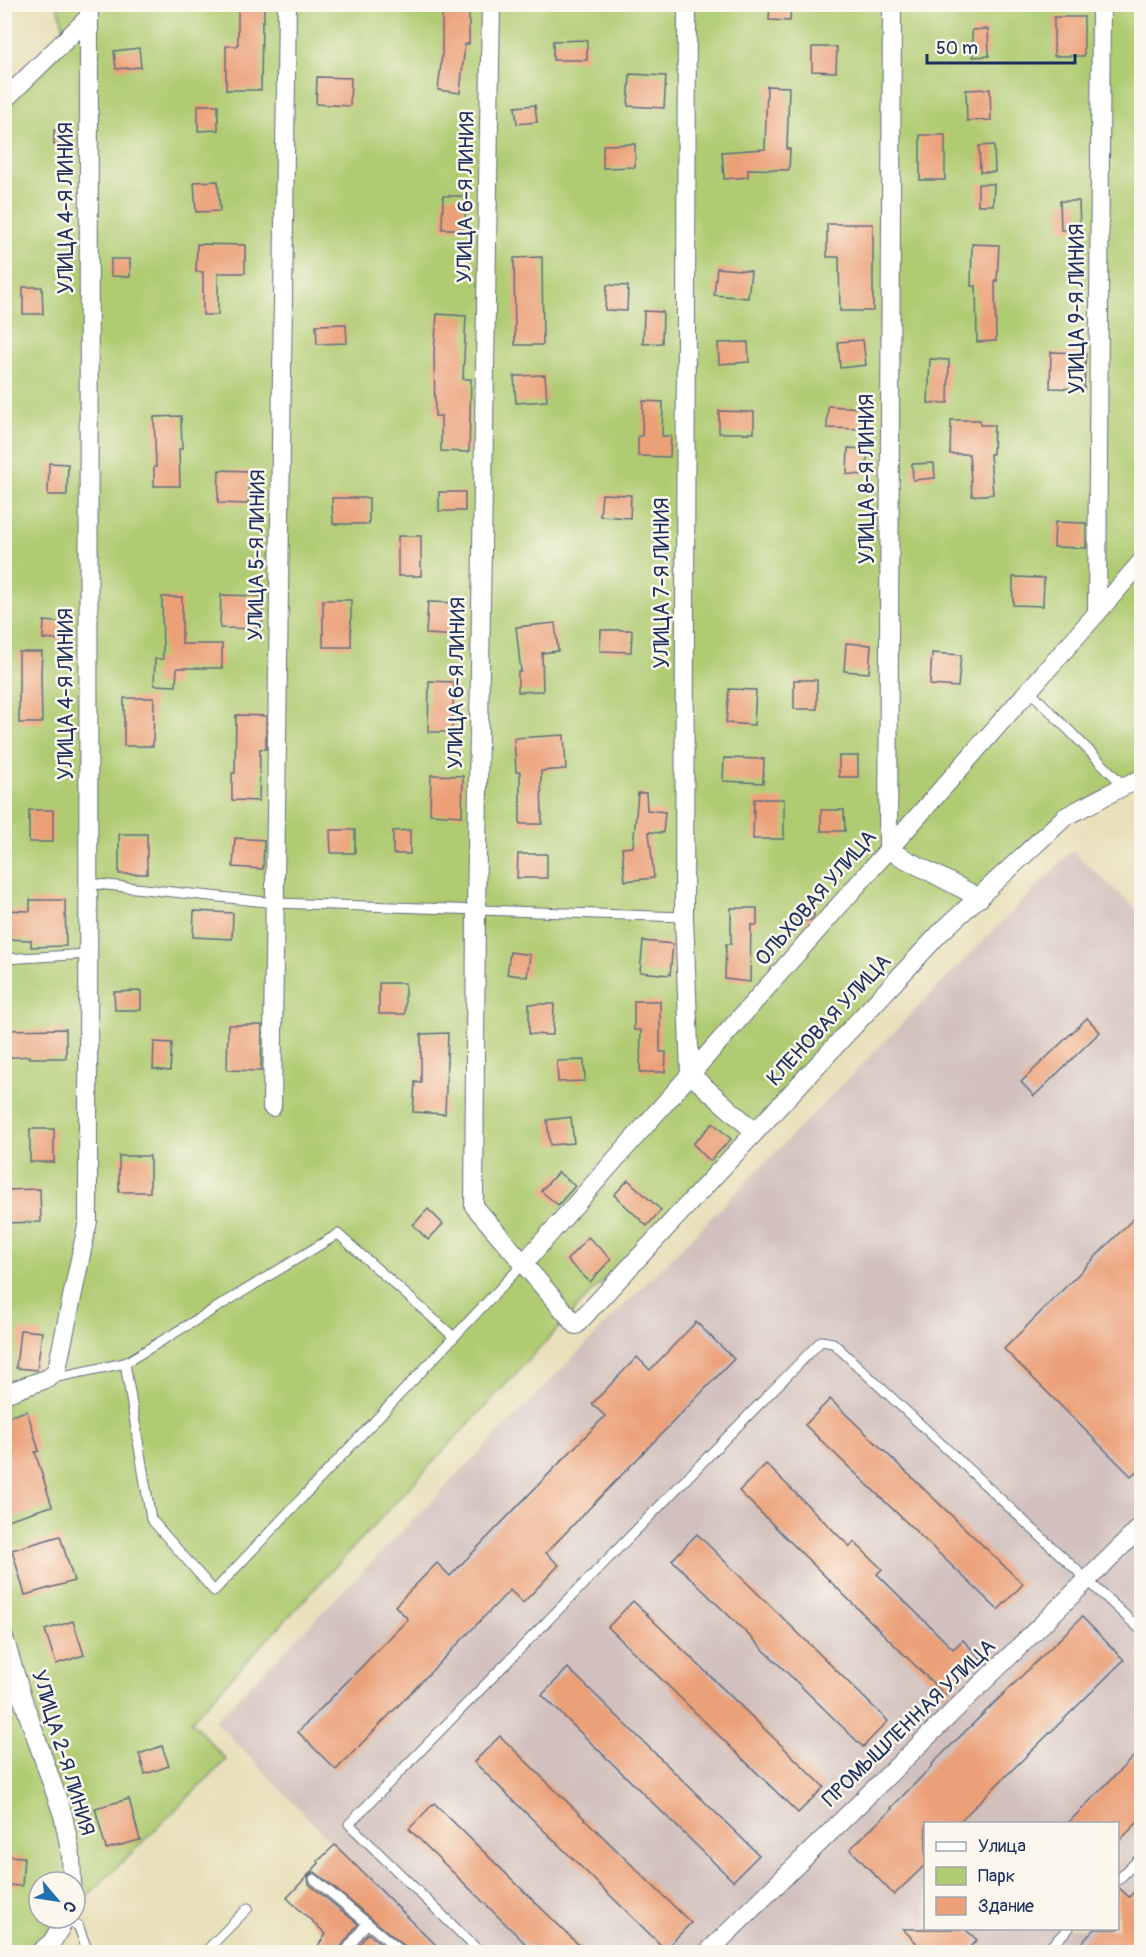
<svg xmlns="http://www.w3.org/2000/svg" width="1146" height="1957" font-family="Pangolin,sans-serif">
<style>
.industrial{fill:#d1c0bd;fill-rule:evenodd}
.green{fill:#b0cc73;stroke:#667e68;stroke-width:1.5}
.building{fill:#eba078}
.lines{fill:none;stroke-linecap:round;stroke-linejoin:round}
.service-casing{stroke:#636d7e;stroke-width:11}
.minor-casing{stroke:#636d7e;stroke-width:20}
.service{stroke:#fff;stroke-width:9}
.minor{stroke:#fff;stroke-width:18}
.labels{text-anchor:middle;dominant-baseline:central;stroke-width:5;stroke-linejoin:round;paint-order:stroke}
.street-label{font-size:21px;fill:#1b2f5e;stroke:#fbf7ec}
</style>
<rect width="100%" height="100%" fill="#fbf7ec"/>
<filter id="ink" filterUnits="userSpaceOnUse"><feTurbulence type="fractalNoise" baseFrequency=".0167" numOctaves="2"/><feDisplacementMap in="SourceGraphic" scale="12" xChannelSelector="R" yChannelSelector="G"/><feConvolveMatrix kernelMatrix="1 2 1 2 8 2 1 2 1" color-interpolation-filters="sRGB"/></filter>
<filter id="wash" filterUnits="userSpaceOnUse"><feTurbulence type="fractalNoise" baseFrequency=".008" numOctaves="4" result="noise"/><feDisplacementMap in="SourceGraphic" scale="24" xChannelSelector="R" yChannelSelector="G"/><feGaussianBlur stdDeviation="1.35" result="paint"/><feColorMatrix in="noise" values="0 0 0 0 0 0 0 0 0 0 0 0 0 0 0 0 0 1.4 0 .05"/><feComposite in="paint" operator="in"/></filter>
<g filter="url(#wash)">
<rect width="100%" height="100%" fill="#e8e0ba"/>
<!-- industrial -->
<path class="industrial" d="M1072,851L1141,913V1952H313L326,1934L302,1881L318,1861L334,1845L215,1721ZM926,1824H1118V1928H926Z"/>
<!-- green -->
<polygon class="green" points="57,5 1141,5 1141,773 1083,802 968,909 591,1293 191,1721 226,1760 75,1908 75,1882 39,1882 39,1918 65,1918 30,1952 5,1952 4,98 64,28"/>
<g id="blocks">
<!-- building -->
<g class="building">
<polygon points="238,4 264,4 264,21 262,21 261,90 226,90 226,46 238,46"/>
<polygon points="770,4 791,4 790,21 769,20"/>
<polygon points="442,5 469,5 469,44 465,44 460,93 438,90 442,55"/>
<rect x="1054" y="17" width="30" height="39"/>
<polygon points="988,29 989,56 973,57 972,30"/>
<polygon points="587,40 587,60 553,60 553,41"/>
<polygon points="812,47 837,47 836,72 812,71"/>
<polygon points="139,48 141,67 116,69 114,51"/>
<polygon points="630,74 666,76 664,108 628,106"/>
<polygon points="317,77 351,78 350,106 316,104"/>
<polygon points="767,86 789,87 787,149 790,149 789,170 748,169 748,177 724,179 722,152 765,149"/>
<polygon points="990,89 991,120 967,121 966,90"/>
<polygon points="198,105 218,105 218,130 198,131"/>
<polygon points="535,105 537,122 517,124 515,107"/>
<rect x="54" y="130" width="15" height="15"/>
<rect x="920" y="135" width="25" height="45"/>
<polygon points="635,144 635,167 603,168 603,145"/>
<polygon points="994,145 995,172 980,172 979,146"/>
<polygon points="218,181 220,211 196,212 194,182"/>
<polygon points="978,184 994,184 993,205 978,205"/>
<polygon points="443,196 465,196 465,229 442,229"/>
<polygon points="1060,201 1079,201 1080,230 1061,230"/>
<polygon points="827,224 873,224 873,311 840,311 839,257 827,257"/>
<polygon points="197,244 245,245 245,273 218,273 218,315 203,315 203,272 196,272"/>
<polygon points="972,244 999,245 997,281 995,280 996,341 977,342 976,286 971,286"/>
<polygon points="542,257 543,345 515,345 514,258"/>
<polygon points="111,259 130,259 130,277 111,276"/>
<polygon points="717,268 751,271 748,298 714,295"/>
<polygon points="607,285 628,286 627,311 605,310"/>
<polygon points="23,287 42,287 43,314 23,314"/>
<polygon points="644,311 663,312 662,343 643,344"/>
<polygon points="437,314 466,316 463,379 471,379 469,452 441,451 441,416 435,416 434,352"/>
<polygon points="346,324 347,343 317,344 316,325"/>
<polygon points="863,340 866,365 840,368 838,342"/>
<polygon points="748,342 749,362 719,364 718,343"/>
<polygon points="1051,352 1086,353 1084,389 1050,388"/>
<polygon points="930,359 949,360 948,403 928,403"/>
<polygon points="545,375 547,401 516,403 514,376"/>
<polygon points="643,401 663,402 662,436 671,436 670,457 638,456 638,436 642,436"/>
<polygon points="828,406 864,408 863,429 827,428"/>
<polygon points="719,411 754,412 754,433 719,433"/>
<polygon points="181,416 182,449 179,449 180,486 154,486 154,467 156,467 154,417"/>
<polygon points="951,420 980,420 980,425 994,425 993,454 990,454 993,494 972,496 969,454 950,454"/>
<polygon points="848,448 868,449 866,475 847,474"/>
<polygon points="49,463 68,464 67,495 48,495"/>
<polygon points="934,463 935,478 913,480 912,464"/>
<polygon points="219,470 249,471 248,504 218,503"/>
<rect x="439" y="492" width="26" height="19"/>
<polygon points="602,494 631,495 630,518 600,516"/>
<polygon points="332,498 369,498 369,524 333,524"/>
<polygon points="1055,522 1086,523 1086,548 1054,547"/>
<rect x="398" y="536" width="23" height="40"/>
<polygon points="1013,577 1044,578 1043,606 1013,605"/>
<polygon points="221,595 263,596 262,629 220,628"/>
<polygon points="162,597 182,597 182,644 222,644 222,668 177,668 176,686 154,685 155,659 163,659"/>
<rect x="323" y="600" width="28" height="47"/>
<polygon points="428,602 459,603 458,636 426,634"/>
<polygon points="44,621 65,623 65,640 43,639"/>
<polygon points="555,623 558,651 542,653 543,691 518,692 518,672 521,672 516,627"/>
<polygon points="601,630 632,630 631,652 600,651"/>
<polygon points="846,643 871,645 869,673 844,671"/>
<polygon points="19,652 42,652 41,674 42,723 19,723"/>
<polygon points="932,653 961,655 958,687 930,685"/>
<rect x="794" y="680" width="23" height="29"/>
<polygon points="429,681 454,682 452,732 428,732"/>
<polygon points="729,689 756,690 754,725 726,723"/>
<polygon points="124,698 154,698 153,746 124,746"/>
<polygon points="236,715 266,716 266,749 260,749 259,801 232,800 232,773 235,773"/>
<polygon points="564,735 566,769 541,771 542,824 520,824 520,772 516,772 514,738"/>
<rect x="839" y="756" width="19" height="21"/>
<polygon points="724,758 764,759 763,783 723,781"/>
<polygon points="431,775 463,776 462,816 430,814"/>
<polygon points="638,793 646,793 647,810 665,812 663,833 649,832 654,878 625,881 622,848 633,847"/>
<polygon points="754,799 784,799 784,839 753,839"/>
<rect x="29" y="810" width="24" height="32"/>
<polygon points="821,810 844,810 845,831 821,831"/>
<polygon points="330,830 355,830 355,853 331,853"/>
<polygon points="410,830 410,854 393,854 393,831"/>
<rect x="119" y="834" width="28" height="40"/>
<polygon points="235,838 264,840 263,869 233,867"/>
<polygon points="518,854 547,854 547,878 517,878"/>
<polygon points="30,900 65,900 66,946 31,947 31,940 4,939 4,910 30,911"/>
<polygon points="813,904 814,917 811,920 796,922 795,906"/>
<polygon points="731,908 757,908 757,925 751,925 750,982 725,979 726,944 731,944"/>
<polygon points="194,911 233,913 232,939 193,937"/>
<polygon points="643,941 673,944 670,975 640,972"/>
<polygon points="510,952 530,955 527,977 507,974"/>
<rect x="379" y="983" width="26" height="31"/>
<polygon points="141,991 141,1010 115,1010 114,992"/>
<polygon points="634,1001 660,1001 660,1052 666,1052 665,1072 640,1072 641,1030 634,1030"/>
<polygon points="529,1004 554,1004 553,1035 529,1034"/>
<polygon points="1087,1018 1100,1032 1034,1096 1021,1082"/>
<polygon points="228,1025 262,1025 261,1071 227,1070"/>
<polygon points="66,1029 66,1058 29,1058 29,1056 4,1058 4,1030"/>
<polygon points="448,1033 445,1114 413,1112 415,1082 421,1083 421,1034"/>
<polygon points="154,1042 172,1043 170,1071 153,1069"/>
<polygon points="584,1060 585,1081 558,1082 557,1061"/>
<polygon points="571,1117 574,1143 550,1145 547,1120"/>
<polygon points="713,1123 731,1139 710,1161 693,1144"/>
<rect x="30" y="1129" width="24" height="33"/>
<rect x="119" y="1156" width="31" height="36"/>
<polygon points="558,1172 575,1186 558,1205 541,1191"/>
<polygon points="628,1180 661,1210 647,1226 614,1195"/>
<polygon points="40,1189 41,1222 4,1223 4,1190"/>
<polygon points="428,1209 443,1224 428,1240 413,1225"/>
<polygon points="1142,1210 1142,1466 1131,1476 1004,1349"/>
<polygon points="588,1237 611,1259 590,1282 567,1260"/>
<polygon points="696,1322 734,1359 546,1553 559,1565 523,1603 510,1590 336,1770 298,1732 408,1619 395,1606 437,1563 450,1576 605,1416 592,1404 637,1357 650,1370"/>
<polygon points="20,1330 42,1332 37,1370 16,1368"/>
<polygon points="830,1399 1023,1584 998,1610 805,1425"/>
<polygon points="27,1411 39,1451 35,1452 52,1506 4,1521 4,1418"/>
<polygon points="766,1464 850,1547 854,1542 882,1569 877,1574 953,1649 963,1640 981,1659 945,1695 739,1491"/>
<polygon points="697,1534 888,1721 863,1747 672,1560"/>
<polygon points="60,1536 74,1581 25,1595 12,1550"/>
<polygon points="633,1601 824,1787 798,1813 608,1627"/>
<polygon points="1082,1617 1124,1660 957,1824 926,1824 926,1864 894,1895 850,1849 892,1809 891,1808 932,1766 931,1765"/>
<polygon points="73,1621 84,1655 56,1664 45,1630"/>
<polygon points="568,1668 759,1855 733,1881 542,1695"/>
<polygon points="500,1736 691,1923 665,1949 474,1762"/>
<polygon points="162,1746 169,1766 145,1774 139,1754"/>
<polygon points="1142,1748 1142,1818 1118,1842 1118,1824 1067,1824"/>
<polygon points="129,1799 140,1840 106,1849 95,1808"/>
<polygon points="434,1803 587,1953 535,1953 409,1829"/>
<polygon points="335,1845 444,1953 409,1953 406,1947 315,1872 311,1873 308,1877 309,1884 358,1924 340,1948 338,1953 313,1953 326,1934 287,1898 319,1863 318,1861"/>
<polygon points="4,1856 24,1857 22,1886 4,1885"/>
<polygon points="1142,1884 1142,1953 1072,1953 1095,1929 1118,1929 1118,1887 1129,1897"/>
<polygon points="903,1929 965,1929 977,1940 964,1953 926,1953"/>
<polygon points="368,1933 392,1953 353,1953"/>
</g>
</g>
</g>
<g filter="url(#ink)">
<use href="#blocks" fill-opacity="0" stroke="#636d7e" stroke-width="1.5"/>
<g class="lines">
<defs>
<g id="service">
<polyline points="1029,690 1124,786"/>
<polyline points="88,883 276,903 684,917"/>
<polyline points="4,959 88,954"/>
<polyline points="125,1363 338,1234 454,1337"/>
<polyline points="53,1378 125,1363 151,1519 214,1591 523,1264"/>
<polyline points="314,1879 402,1952"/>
<polyline points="1118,1880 1142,1856"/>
<polyline points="65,1922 78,1925 88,1952"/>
<polyline points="205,1952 248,1908"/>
<polyline points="345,1952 367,1923"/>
<polyline points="480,1952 349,1824 821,1341 833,1343 1142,1631"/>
<polyline points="1045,1952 1069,1928"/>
</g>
<g id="minor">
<polyline points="491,4 476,910 474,1206 576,1325 940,933 1065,817 1124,786 1142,779"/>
<polyline points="687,4 684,917 690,1074 755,1132"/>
<polyline points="892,4 888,850 980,898"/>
<polyline points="4,100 89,17"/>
<polyline points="1097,613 1101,4"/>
<polyline points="272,1107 287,4"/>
<polyline points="523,1264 1097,613 1142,561"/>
<polyline points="4,1394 49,1378 57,1369 88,1221 89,4"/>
<polyline points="4,1638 22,1697 63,1815 71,1855 72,1882"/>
<polyline points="40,1952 52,1942 66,1918"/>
<polyline points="708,1952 1142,1526"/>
</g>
</defs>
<!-- service casing -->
<use href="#service" class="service-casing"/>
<!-- minor casing -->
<use href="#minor" class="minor-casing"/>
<!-- service -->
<use href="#service" class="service"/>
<!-- minor -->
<use href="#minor" class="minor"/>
</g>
</g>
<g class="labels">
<!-- street labels -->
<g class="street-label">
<text transform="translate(466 197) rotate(-89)">УЛИЦА 6-Я ЛИНИЯ</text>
<text transform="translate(66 208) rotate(-90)">УЛИЦА 4-Я ЛИНИЯ</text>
<text transform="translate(1077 309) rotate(-90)">УЛИЦА 9-Я ЛИНИЯ</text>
<text transform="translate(867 479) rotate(-90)">УЛИЦА 8-Я ЛИНИЯ</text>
<text transform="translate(257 555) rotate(-89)">УЛИЦА 5-Я ЛИНИЯ</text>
<text transform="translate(662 583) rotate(-90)">УЛИЦА 7-Я ЛИНИЯ</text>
<text transform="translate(457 683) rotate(-89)">УЛИЦА 6-Я ЛИНИЯ</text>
<text transform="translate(66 694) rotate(-90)">УЛИЦА 4-Я ЛИНИЯ</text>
<text transform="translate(816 898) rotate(-49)">ОЛЬХОВАЯ УЛИЦА</text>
<text transform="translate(829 1020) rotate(-47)">КЛЕНОВАЯ УЛИЦА</text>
<text transform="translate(909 1723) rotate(-44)">ПРОМЫШЛЕННАЯ УЛИЦА</text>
<text transform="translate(63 1753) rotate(73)">УЛИЦА 2-Я ЛИНИЯ</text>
</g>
</g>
<!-- margin -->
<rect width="1146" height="1957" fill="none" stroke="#fbf7ec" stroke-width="24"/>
<!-- legend -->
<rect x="924" y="1822" width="195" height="108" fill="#fbf7ec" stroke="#a1a7b3" stroke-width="1.5"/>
<rect x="936" y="1842" width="30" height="9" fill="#ffffff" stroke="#a1a7b3" stroke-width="1.5"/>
<text x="978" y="1852" font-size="18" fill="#1b2f5e">Улица</text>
<rect x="936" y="1867" width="30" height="18" fill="#b0cc73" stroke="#a1a7b3" stroke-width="1.5"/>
<text x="978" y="1882" font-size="18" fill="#1b2f5e">Парк</text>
<rect x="936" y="1897" width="30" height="18" fill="#eba078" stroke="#a1a7b3" stroke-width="1.5"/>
<text x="978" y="1912" font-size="18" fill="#1b2f5e">Здание</text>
<!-- north arrow -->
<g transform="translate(57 1900) rotate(119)"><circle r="28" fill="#fbf7ec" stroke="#a1a7b3" stroke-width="1.5"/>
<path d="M0-4.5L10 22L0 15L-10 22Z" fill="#1f6fb2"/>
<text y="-9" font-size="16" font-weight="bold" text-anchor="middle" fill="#1b2f5e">С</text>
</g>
<!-- scale -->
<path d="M927 54v9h148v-9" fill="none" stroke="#1b2f5e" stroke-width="3"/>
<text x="936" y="54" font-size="18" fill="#1b2f5e" stroke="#fbf7ec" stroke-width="4.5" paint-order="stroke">50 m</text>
</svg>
